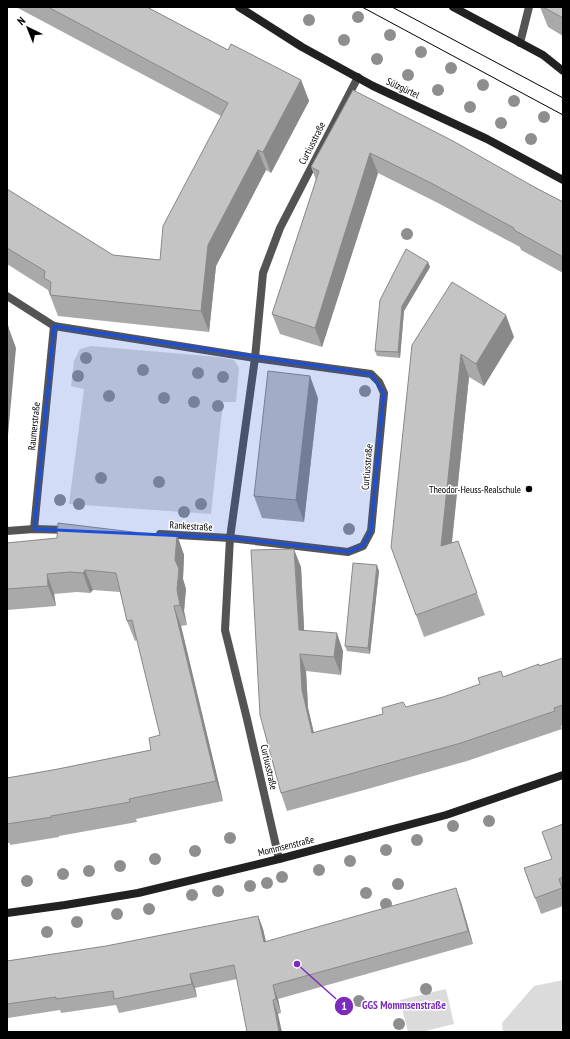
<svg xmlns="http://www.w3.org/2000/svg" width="570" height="1039" font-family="'PT Sans Narrow',sans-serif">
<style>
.green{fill:#dbdbdb}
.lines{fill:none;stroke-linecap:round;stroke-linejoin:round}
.street{stroke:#545454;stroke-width:8}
.secondary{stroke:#212121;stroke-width:8}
.tram{stroke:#000;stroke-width:1}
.tree{fill:#8e8e8e}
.wall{fill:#a9a9a9}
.shaded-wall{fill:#898989}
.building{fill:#c4c4c4;stroke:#898989}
.marked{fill:#1d4ed8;fill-opacity:0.2;stroke:#1d4ed8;stroke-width:3;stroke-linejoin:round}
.poi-dot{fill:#000;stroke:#fff;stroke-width:1.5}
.labels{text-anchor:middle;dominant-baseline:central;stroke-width:3;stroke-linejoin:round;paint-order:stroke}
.street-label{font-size:10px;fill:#000;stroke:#fff}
.poi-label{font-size:10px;fill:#000;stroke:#fff;text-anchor:end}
.leader{fill:none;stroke:#7b2cbf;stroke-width:1.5}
.callout-dot{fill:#7b2cbf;stroke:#fff;stroke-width:1.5}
.mark-label{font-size:12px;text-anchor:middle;font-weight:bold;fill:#fff}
.callout-label{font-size:11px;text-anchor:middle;font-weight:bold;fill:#7b2cbf;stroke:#fff;stroke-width:3;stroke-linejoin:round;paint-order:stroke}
</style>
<rect width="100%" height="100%" fill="#fff"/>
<!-- green -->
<g class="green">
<polygon points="91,346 218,357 234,360 239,368 236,402 223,402 211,514 69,504 84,389 71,386 74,361 80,349"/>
<polygon points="563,980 563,1032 503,1032 502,1023 534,986"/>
<polygon points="446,989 454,1024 421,1032 408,1032 400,1000"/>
</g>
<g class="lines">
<!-- street -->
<g class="street">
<polyline points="520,43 529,7"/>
<polyline points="7,296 54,326 255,358 371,374 379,382 384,393 371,531 363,546 348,552 230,538 160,534"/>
<polyline points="34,529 54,326"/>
<polyline points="7,531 34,529 68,530"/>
<polyline points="279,859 247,719 225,630 230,538 255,358 263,273 280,228 358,77"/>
</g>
<!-- secondary -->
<g class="secondary">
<polyline points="239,7 302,47 373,86 487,139 563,180"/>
<polyline points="453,7 543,55 563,71"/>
<polyline points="7,913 65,905 138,893 279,859 446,815 563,775"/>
</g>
<!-- tram -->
<g class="tram">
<polyline points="362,7 563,115"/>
<polyline points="392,7 563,98"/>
</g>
</g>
<!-- trees -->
<g class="tree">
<circle cx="358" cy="17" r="6"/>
<circle cx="309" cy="20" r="6"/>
<circle cx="390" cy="35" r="6"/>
<circle cx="344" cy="40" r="6"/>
<circle cx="421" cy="52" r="6"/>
<circle cx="377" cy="59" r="6"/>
<circle cx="451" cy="68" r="6"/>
<circle cx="408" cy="75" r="6"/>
<circle cx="483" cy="85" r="6"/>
<circle cx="438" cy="90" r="6"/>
<circle cx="514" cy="101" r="6"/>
<circle cx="470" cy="107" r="6"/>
<circle cx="544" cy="117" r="6"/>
<circle cx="501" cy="123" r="6"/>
<circle cx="531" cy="139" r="6"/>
<circle cx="407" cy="234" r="6"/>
<circle cx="86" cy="358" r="6"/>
<circle cx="143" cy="370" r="6"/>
<circle cx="198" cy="373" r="6"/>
<circle cx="78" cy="376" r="6"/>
<circle cx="223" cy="377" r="6"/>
<circle cx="365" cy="391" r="6"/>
<circle cx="109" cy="396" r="6"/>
<circle cx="164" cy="398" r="6"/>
<circle cx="194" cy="402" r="6"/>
<circle cx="218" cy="406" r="6"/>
<circle cx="101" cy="478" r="6"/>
<circle cx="159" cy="482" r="6"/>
<circle cx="60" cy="500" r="6"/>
<circle cx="79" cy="504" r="6"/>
<circle cx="201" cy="504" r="6"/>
<circle cx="184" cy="512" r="6"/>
<circle cx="349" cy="529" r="6"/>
<circle cx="489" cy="821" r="6"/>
<circle cx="453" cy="826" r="6"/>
<circle cx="230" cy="838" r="6"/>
<circle cx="417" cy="840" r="6"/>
<circle cx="386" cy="850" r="6"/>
<circle cx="195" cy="851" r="6"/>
<circle cx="155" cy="859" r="6"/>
<circle cx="350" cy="861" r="6"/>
<circle cx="120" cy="866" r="6"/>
<circle cx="319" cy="870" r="6"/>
<circle cx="89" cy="871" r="6"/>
<circle cx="63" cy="874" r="6"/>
<circle cx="282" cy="877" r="6"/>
<circle cx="27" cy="881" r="6"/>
<circle cx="267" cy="883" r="6"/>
<circle cx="398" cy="884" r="6"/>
<circle cx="250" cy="886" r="6"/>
<circle cx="218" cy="891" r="6"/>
<circle cx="366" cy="893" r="6"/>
<circle cx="192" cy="895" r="6"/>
<circle cx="386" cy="904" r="6"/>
<circle cx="149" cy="909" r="6"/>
<circle cx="117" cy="914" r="6"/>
<circle cx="77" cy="922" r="6"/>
<circle cx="47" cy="932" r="6"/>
<circle cx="426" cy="989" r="6"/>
<circle cx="359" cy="1001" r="6"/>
<circle cx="399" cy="1024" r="6"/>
</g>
<!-- wall -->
<g class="wall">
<polygon points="16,7 147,7 228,50 301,80 309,101 271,173 266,170 216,266 209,332 58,316 48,290 7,264 7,189 113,255 160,260 221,116"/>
<polygon points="540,7 563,7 563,36 548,27"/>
<polygon points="353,90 563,202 563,273 521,250 520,247 438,203 378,173 322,347 280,334 272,314 316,180 311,167"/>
<polygon points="428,262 430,267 404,311 400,358 377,356 375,351"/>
<polygon points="452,282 514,337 484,386 469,377 452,543 458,541 485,615 424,637 391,547"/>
<polygon points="318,398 304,522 262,518 254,496"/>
<polygon points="141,533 177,535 184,555 183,579 186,589 184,611 187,625 181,626 223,801 136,819 137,822 59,836 59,837 10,845 10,843 7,843 7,778 58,769 151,750 160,735 137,640 135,641 127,621 120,592 93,590 90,593 77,592 54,594 56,606 7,610 7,543"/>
<polygon points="301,567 304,630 343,651 341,675 306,671 308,708 314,733 443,697 503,677 539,666 563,658 563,725 561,726 562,729 467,761 364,790 287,811 281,793"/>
<polygon points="379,571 370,654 347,651 345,646"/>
<polygon points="563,824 563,906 541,914 524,868 552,859"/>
<polygon points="461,902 473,944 278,999 281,1013 278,1014 237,979 195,988 197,997 119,1013 116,1005 61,1013 60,1010 8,1018 8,1021 7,1022 7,961 106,946 258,916 263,929 266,942"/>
</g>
<!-- shaded-wall -->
<g class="shaded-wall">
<polygon points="301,80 309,101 271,173 263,152"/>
<polygon points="258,150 266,170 216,266 209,332 201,311 208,245"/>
<polygon points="370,153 378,173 322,347 315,328"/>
<polygon points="428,262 430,267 404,311 400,358 398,352 402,306"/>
<polygon points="506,315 514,337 484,386 476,364"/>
<polygon points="8,326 16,348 7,446 7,340"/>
<polygon points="461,354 469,377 449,568 441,546"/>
<polygon points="310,376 318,398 304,522 296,500"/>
<polygon points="177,535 184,555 183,579 186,589 184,611 187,625 180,605 177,590 175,560"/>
<polygon points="294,549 301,567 305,648 299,630"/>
<polygon points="377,565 379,571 370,654 368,648"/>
<polygon points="85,570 93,590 90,593 83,573"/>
<polygon points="47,574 54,594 56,606 48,586"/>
<polygon points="174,606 181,626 223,801 216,781"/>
<polygon points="337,633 343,651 341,675 334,657"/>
<polygon points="300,654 306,671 308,708 318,751 312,733 302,690"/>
<polygon points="456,888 461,902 473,944 468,931"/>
<polygon points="258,916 263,929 269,956 264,942"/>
<polygon points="190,974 195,988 197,997 192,984"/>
<polygon points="273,985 278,999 281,1013 276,999"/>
<polygon points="273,1000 278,1014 282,1032 279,1032"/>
</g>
<!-- building -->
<g class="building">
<polygon points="48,7 147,7 228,50 231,44 301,80 263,152 258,150 208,245 201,311 50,295 51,282 44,278 45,271 7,248 7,189 113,255 160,260 163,226 228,103"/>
<polygon points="543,7 563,7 563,18"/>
<polygon points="353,90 453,141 536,188 563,202 563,257 514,230 514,228 431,183 370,153 315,328 272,314 319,171 311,167"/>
<polygon points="406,249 428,262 402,306 398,352 375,351 380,300"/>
<polygon points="452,282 506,315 476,364 461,354 441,546 458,541 477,593 416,615 391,547 412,345"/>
<polygon points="7,326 8,326 7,340"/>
<polygon points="268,371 310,376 296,500 254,496"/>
<polygon points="58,523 141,533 177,535 175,560 179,569 177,590 180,605 174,606 216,781 129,799 130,802 51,816 52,817 7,824 7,778 58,769 151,750 149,738 160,735 132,620 127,621 116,573 85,570 83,573 70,572 47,574 48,586 7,589 7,543 57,538"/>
<polygon points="294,549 299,630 337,633 334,657 300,654 302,690 312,733 383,714 382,708 403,702 406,707 443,697 480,684 478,678 501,671 503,677 539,664 539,666 563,658 563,705 554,708 555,711 461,743 357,772 281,793 260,715 251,550"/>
<polygon points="353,563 377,565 368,648 345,646"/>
<polygon points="563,824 563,877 559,879 562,888 535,898 524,868 552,859 542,832"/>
<polygon points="456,888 468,931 273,985 276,999 273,1000 279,1032 247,1032 234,965 190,974 192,984 114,999 113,991 56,999 56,997 7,1004 7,961 106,946 258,916 264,942"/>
</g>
<!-- marked area -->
<path class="marked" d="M54,326L371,374L384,393L371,531L363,546L348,552L230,538L34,529Z"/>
<!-- markers -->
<circle class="poi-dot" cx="529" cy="489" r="4"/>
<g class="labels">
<!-- street labels -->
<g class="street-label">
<text transform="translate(403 88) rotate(25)">Sülzgürtel</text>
<text transform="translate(312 143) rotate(-63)">Curtiusstraße</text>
<text transform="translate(34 426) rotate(-84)">Raumerstraße</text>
<text transform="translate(367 467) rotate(-85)">Curtiusstraße</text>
<text transform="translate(191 526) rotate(3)">Rankestraße</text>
<text transform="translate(269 767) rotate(77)">Curtiusstraße</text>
<text transform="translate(286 846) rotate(-14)">Mommsenstraße</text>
</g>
<!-- poi labels -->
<g class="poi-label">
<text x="521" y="489">Theodor-Heuss-Realschule</text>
</g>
</g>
<!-- callouts -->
<path class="leader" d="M297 964L344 1006"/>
<g class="callout-dot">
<circle cx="297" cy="964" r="4"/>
<circle cx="344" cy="1006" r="10"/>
</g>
<g class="mark-label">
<text x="344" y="1010">1</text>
</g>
<g class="callout-label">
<text x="404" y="1009">GGS Mommsenstraße</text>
</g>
<!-- border -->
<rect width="570" height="1039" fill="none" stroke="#000000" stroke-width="16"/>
<!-- north arrow -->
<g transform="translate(28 28) rotate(317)" stroke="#ffffff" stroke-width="3" paint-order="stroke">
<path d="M0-3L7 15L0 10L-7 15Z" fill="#000000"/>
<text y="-6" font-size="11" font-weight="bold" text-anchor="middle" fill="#000000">N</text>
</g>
</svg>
